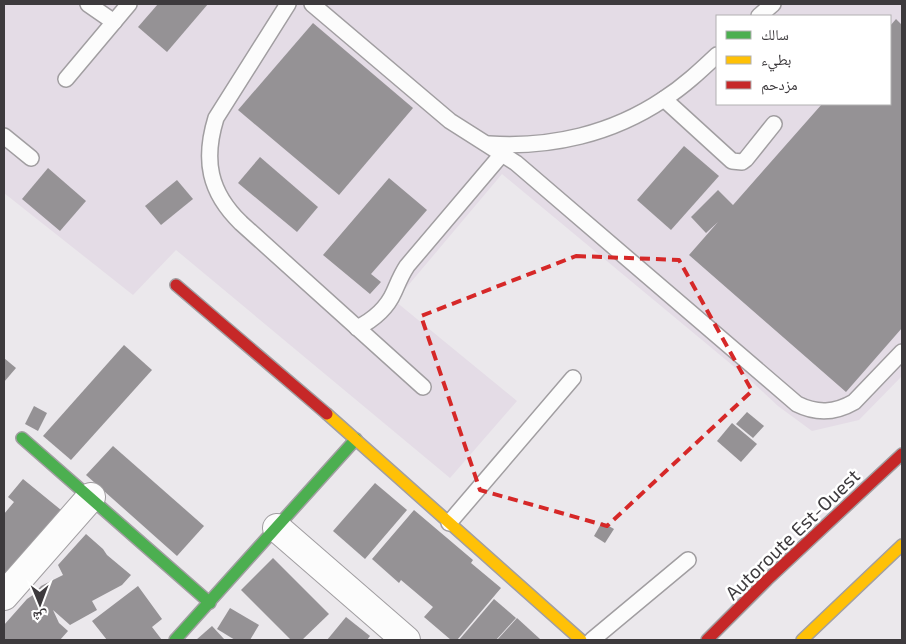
<svg xmlns="http://www.w3.org/2000/svg" width="906" height="644" font-family="'Exo 2','Noto Naskh Arabic',sans-serif">
<style>
.built{fill:#e4dce6;fill-rule:evenodd}
.building{fill:#959295}
.lines{fill:none;stroke-linecap:round;stroke-linejoin:round}
.lane-casing{stroke:#a19ea1;stroke-width:18}
.street-casing{stroke:#a19ea1;stroke-width:30}
.fast-casing{stroke:#a19ea1;stroke-width:14}
.slow-casing{stroke:#a19ea1;stroke-width:14}
.jam-casing{stroke:#a19ea1;stroke-width:14}
.lane{stroke:#fcfcfc;stroke-width:15}
.street{stroke:#fcfcfc;stroke-width:28}
.fast{stroke:#4caf50;stroke-width:11}
.slow{stroke:#ffc107;stroke-width:11}
.jam{stroke:#c62828;stroke-width:11}
.marked{fill:none;stroke:#d62828;stroke-width:4;stroke-dasharray:10 6;stroke-linejoin:round}
.labels{text-anchor:middle;dominant-baseline:central;stroke-width:5;stroke-linejoin:round;paint-order:stroke}
.street-label{font-size:19px;fill:#3d3a3d;stroke:#fff}
</style>
<rect width="100%" height="100%" fill="#ebe8ec"/>
<!-- built -->
<path class="built" d="M4,4H902V376L859,420L812,431L778,406L749,379L502,174L395,301L517,401L450,478L176,250L133,295L4,193ZM717,16H890V104H717Z"/>
<!-- building -->
<g class="building">
<polygon points="158,4 208,4 167,52 138,27"/>
<polygon points="896,19 902,25 902,328 846,392 689,255 718,222 706,233 691,217 718,190 733,205 822,104 890,104 890,26"/>
<polygon points="313,23 413,108 339,195 238,110"/>
<polygon points="684,146 719,176 671,230 637,200"/>
<polygon points="260,157 318,207 297,232 238,183"/>
<polygon points="48,168 86,201 60,231 22,199"/>
<polygon points="389,178 427,210 371,274 381,282 370,294 323,255"/>
<polygon points="177,180 193,199 161,225 145,206"/>
<polygon points="124,345 152,370 71,460 43,436"/>
<polygon points="4,358 16,368 4,382"/>
<polygon points="34,406 47,413 38,431 25,424"/>
<polygon points="747,412 764,426 753,438 736,424"/>
<polygon points="732,423 757,444 741,462 717,441"/>
<polygon points="113,446 204,526 177,556 86,475"/>
<polygon points="23,479 61,510 4,581 4,514 14,502 8,497"/>
<polygon points="375,483 407,510 365,559 333,531"/>
<polygon points="414,510 473,560 471,563 501,588 457,640 451,640 424,617 433,607 401,580 399,583 372,559"/>
<polygon points="602,522 614,529 605,543 594,536"/>
<polygon points="86,534 103,549 107,555 131,575 122,585 92,601 97,610 70,625 53,610 59,623 68,631 60,640 4,640 4,625 27,599 33,595 41,586 63,575 58,565"/>
<polygon points="273,558 329,614 302,640 291,640 241,590"/>
<polygon points="138,586 162,619 152,627 162,640 107,640 92,621"/>
<polygon points="494,599 516,618 496,640 459,640"/>
<polygon points="230,608 259,625 250,640 235,640 217,629"/>
<polygon points="346,617 370,636 367,640 327,640"/>
<polygon points="517,618 540,639 538,640 497,640"/>
<polygon points="212,626 225,640 196,640"/>
</g>
<g class="lines">
<defs>
<g id="lane">
<polyline points="88,4 114,22"/>
<path d="M288,4L216,118C203,160 209,192 241,223L423,387"/>
<path d="M312,4L450,121L516,163L797,404C817,414 835,413 854,402L902,352"/>
<polyline points="759,16 773,4"/>
<polyline points="66,79 129,4"/>
<polyline points="664,99 732,161 742,162 746,159 774,124"/>
<polyline points="4,136 31,158"/>
<path d="M489,144C551,148 612,134 664,99C684,86 700,71 717,55"/>
<path d="M357,328C373,320 387,308 394,292C398,283 401,275 407,266L502,154"/>
<polyline points="449,523 573,378"/>
<polyline points="592,640 688,560"/>
</g>
<g id="street">
<polyline points="277,528 406,640"/>
<polyline points="4,596 91,497"/>
</g>
<g id="fast">
<polyline points="22,438 210,603"/>
<polyline points="175,640 356,439"/>
</g>
<g id="slow">
<polyline points="327,414 581,640"/>
<polyline points="802,640 902,545"/>
</g>
<g id="jam">
<polyline points="176,285 327,414"/>
<polyline points="707,640 767,580 902,454"/>
</g>
</defs>
<!-- lane casing -->
<use href="#lane" class="lane-casing"/>
<!-- street casing -->
<use href="#street" class="street-casing"/>
<!-- fast casing -->
<use href="#fast" class="fast-casing"/>
<!-- slow casing -->
<use href="#slow" class="slow-casing"/>
<!-- jam casing -->
<use href="#jam" class="jam-casing"/>
<!-- lane -->
<use href="#lane" class="lane"/>
<!-- street -->
<use href="#street" class="street"/>
<!-- fast -->
<use href="#fast" class="fast"/>
<!-- slow -->
<use href="#slow" class="slow"/>
<!-- jam -->
<use href="#jam" class="jam"/>
</g>
<!-- marked area -->
<path class="marked" d="M576,256L679,260L752,391L607,526L480,490L421,316Z"/>
<g class="labels">
<!-- street labels -->
<g class="street-label">
<text transform="translate(792 534) rotate(-44)">Autoroute Est-Ouest</text>
</g>
</g>
<!-- border -->
<rect width="906" height="644" fill="none" stroke="#3d3a3d" stroke-width="10"/>
<!-- legend -->
<rect x="716" y="15" width="175" height="90" fill="#ffffff" stroke="#b1b0b1"/>
<rect x="726" y="31" width="25" height="8" fill="#4caf50" stroke="#b1b0b1"/>
<text x="761" y="40" font-size="15" fill="#3d3a3d">سالك</text>
<rect x="726" y="56" width="25" height="8" fill="#ffc107" stroke="#b1b0b1"/>
<text x="761" y="65" font-size="15" fill="#3d3a3d">بطيء</text>
<rect x="726" y="81" width="25" height="8" fill="#c62828" stroke="#b1b0b1"/>
<text x="761" y="90" font-size="15" fill="#3d3a3d">مزدحم</text>
<!-- north arrow -->
<g transform="translate(40 604) rotate(179)" stroke="#ffffff" stroke-width="4" paint-order="stroke">
<path d="M0-4L9 19L0 12L-9 19Z" fill="#3d3a3d"/>
<text y="-8" font-size="14" font-weight="bold" text-anchor="middle" fill="#3d3a3d">ش</text>
</g>
</svg>
